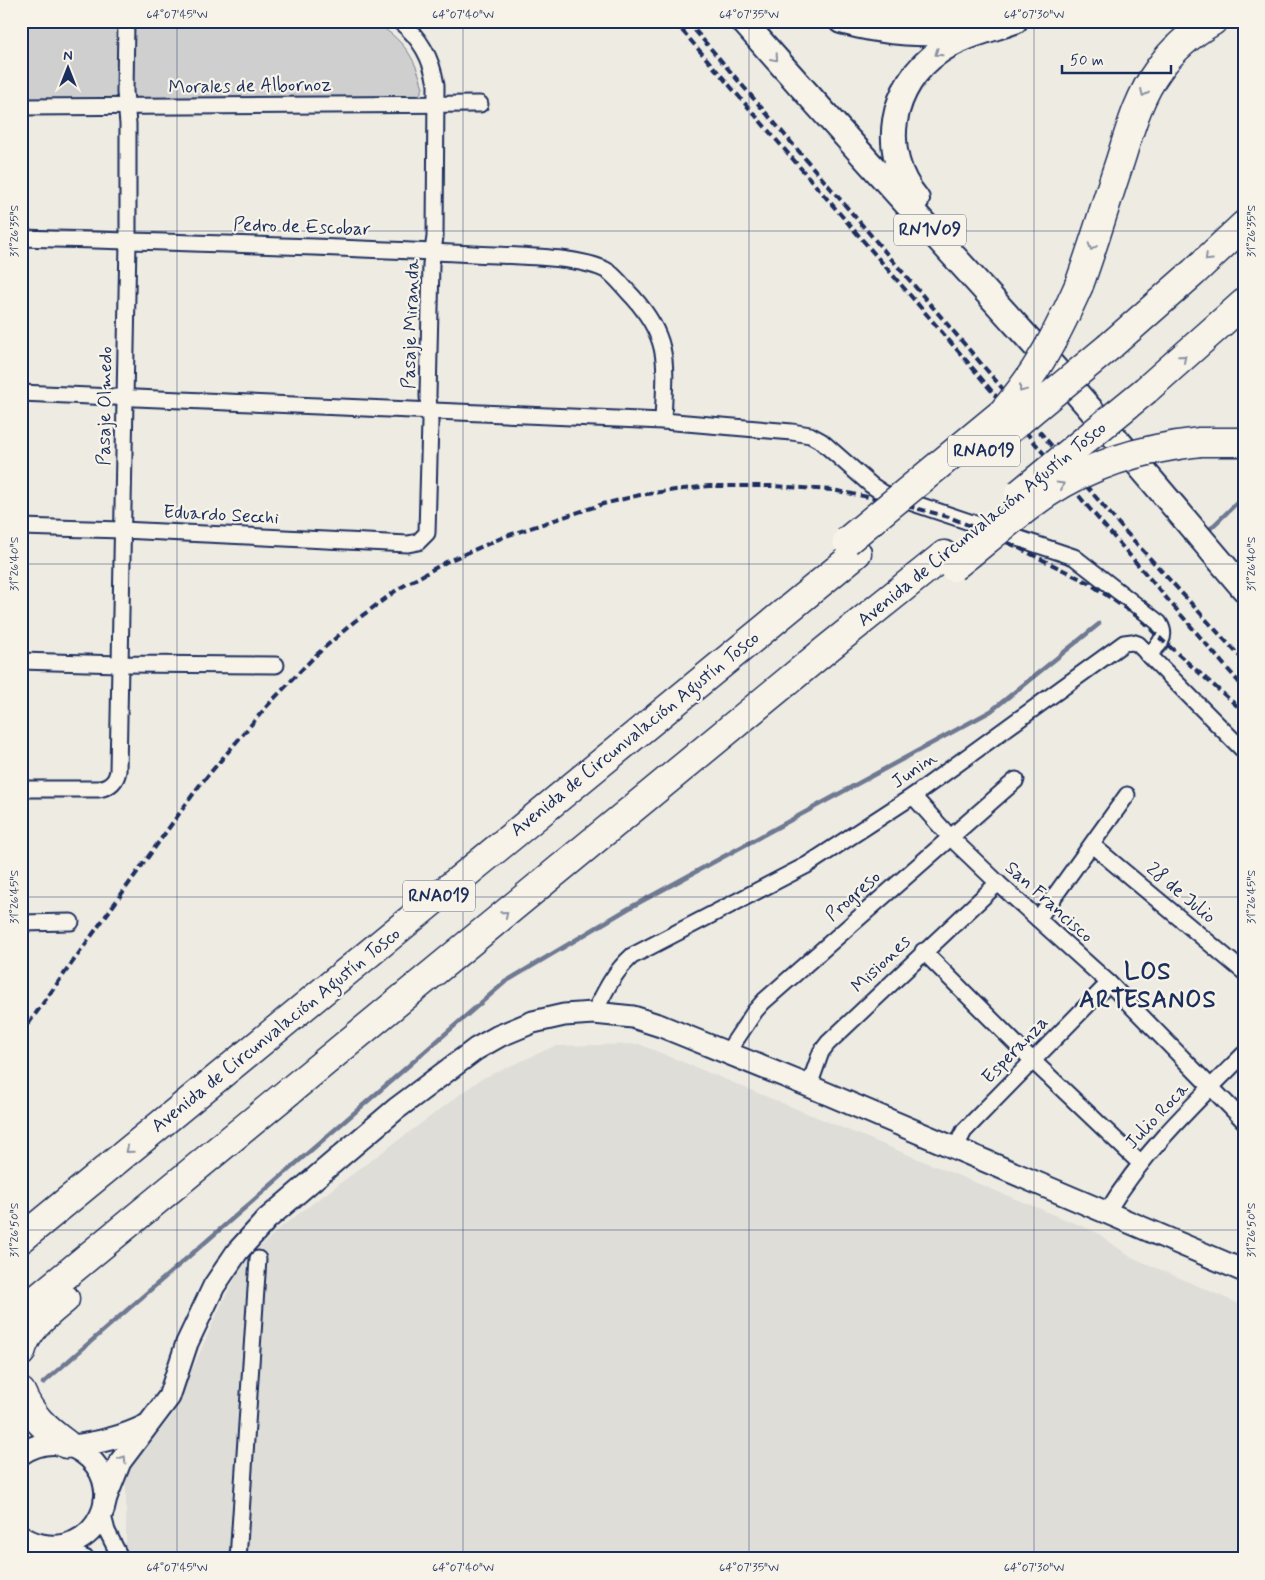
<svg xmlns="http://www.w3.org/2000/svg" width="1265" height="1580" font-family="Mynerve,sans-serif">
<style>
.built{fill:#deddd8}
.green{fill:#cfcfcf;stroke:#757f96}
.lines{fill:none;stroke-linecap:round;stroke-linejoin:round}
.stream{stroke:#6e7992;stroke-width:4.5}
.minor-casing{stroke:#1b2f5e;stroke-width:19}
.secondary-casing{stroke:#1b2f5e;stroke-width:25}
.primary-casing{stroke:#1b2f5e;stroke-width:28}
.motorway-casing{stroke:#1b2f5e;stroke-width:31}
.minor{stroke:#f7f3e8;stroke-width:15}
.secondary{stroke:#f7f3e8;stroke-width:21}
.primary{stroke:#f7f3e8;stroke-width:24}
.motorway{stroke:#f7f3e8;stroke-width:28}
.rail{stroke:#1b2f5e;stroke-width:4;stroke-dasharray:8 4;stroke-linecap:butt}
.motorway-bridge-casing{stroke:#1b2f5e;stroke-width:31;stroke-linecap:butt}
.motorway-bridge{stroke:#f7f3e8;stroke-width:28}
.oneway{stroke:#8991a3}
.ticks{fill:none;stroke:#1b2f5e;stroke-width:1;stroke-opacity:0.45}
.labels{text-anchor:middle;dominant-baseline:central;stroke-width:4.5;stroke-linejoin:round;paint-order:stroke}
.shield{fill:#f7f3e8;stroke:#5d6a87;stroke-width:1}
.shield-label{font-size:18px;font-weight:bold;fill:#1b2f5e}
.street-label{font-size:19px;fill:#1b2f5e;stroke:#f7f3e8}
.district-label{font-size:24px;font-weight:bold;letter-spacing:1px;fill:#1b2f5e;stroke:#f7f3e8}
.neatline{fill:none;stroke:#1b2f5e;stroke-width:2}
.ticks-label{font-size:12px;text-anchor:middle;fill:#1b2f5e}
</style>
<rect width="100%" height="100%" fill="#eeebe2"/>
<filter id="ink" filterUnits="userSpaceOnUse"><feTurbulence type="fractalNoise" baseFrequency=".02" numOctaves="2"/><feDisplacementMap in="SourceGraphic" scale="10" xChannelSelector="R" yChannelSelector="G"/><feConvolveMatrix kernelMatrix="1 2 1 2 8 2 1 2 1" color-interpolation-filters="sRGB"/></filter>
<g filter="url(#ink)">
<!-- built -->
<polygon class="built" points="639,1044 1096,1232 1129,1256 1244,1306 1244,1559 107,1559 126,1542 126,1471 171,1417 221,1305 244,1262 281,1227 481,1079 555,1046"/>
<!-- green -->
<g class="green">
<polygon points="21,21 118,21 121,100 21,100"/>
<path d="M133,21H374C403,41 414,54 423,88L417,100L131,99Z"/>
</g>
<g class="lines">
<!-- stream -->
<g class="stream">
<polyline points="1210,529 1244,496"/>
<polyline points="43,1383 505,982 631,907 991,711 1099,624"/>
</g>
<defs>
<g id="minor">
<polyline points="21,107 480,104"/>
<path d="M21,238C172,242 323,246 474,254C507,256 583,255 609,272C618,279 625,289 633,297C672,341 665,366 663,421"/>
<path d="M21,393L663,421L792,432L810,435L821,441L871,485L883,493L1074,557L1159,623C1168,637 1159,647 1147,654"/>
<path d="M21,527L122,530L408,544L418,542L427,533L430,422L428,396L431,264L435,237L436,85C432,59 420,37 399,21"/>
<polyline points="21,661 119,664 276,665"/>
<path d="M21,789H99C110,787 116,782 118,771L128,241V124L125,92L126,21"/>
<polyline points="913,796 950,837 998,883 1109,983 1244,1121"/>
<polyline points="1092,845 1244,972"/>
<polyline points="1038,919 1127,795"/>
<polyline points="21,923 71,922"/>
<polyline points="923,951 1033,1061 1140,1163"/>
<path d="M594,1013C605,991 614,972 632,956L807,865L913,796L1124,643L1132,642L1138,644L1244,751"/>
<polyline points="727,1053 755,1011 764,1001 1016,780"/>
<polyline points="809,1086 821,1052 828,1043 998,883"/>
<polyline points="955,1149 964,1131 1109,983"/>
<path d="M1107,1212C1143,1152 1195,1103 1244,1054"/>
<polyline points="102,1512 107,1531 121,1559"/>
<polyline points="58,1546 87,1559"/>
<polyline points="238,1559 258,1259"/>
</g>
<g id="secondary">
<path d="M72,1446C98,1443 121,1438 145,1426"/>
<path d="M21,1454C71,1420 129,1476 96,1524C89,1534 78,1542 65,1545C50,1548 33,1545 21,1536"/>
<polyline points="105,1500 120,1462 169,1397 187,1343 214,1286 237,1252 267,1219 396,1109 476,1049 499,1036 533,1022 564,1015 594,1013 633,1017 661,1026 809,1086 1244,1271"/>
</g>
<g id="primary">
<path d="M743,21C833,124 926,225 1018,327C1095,412 1169,501 1244,589"/>
<path d="M841,21C882,33 929,37 971,29"/>
<path d="M917,199C878,152 890,85 940,51C962,36 990,30 1015,21"/>
</g>
<g id="motorway">
<path d="M1079,285C1094,244 1106,202 1120,161C1130,129 1139,96 1159,69C1173,49 1192,33 1213,21"/>
<polyline points="1110,346 1194,272 1244,225"/>
<polyline points="1146,390 1244,303"/>
<polyline points="1200,442 1244,442"/>
<polyline points="21,1239 857,553"/>
<polyline points="21,1312 828,648 944,555"/>
<path d="M21,1352C27,1329 47,1314 65,1299"/>
<path d="M21,1392C31,1416 46,1429 66,1444"/>
</g>
</defs>
<!-- minor casing -->
<use href="#minor" class="minor-casing"/>
<!-- secondary casing -->
<use href="#secondary" class="secondary-casing"/>
<!-- primary casing -->
<use href="#primary" class="primary-casing"/>
<!-- motorway casing -->
<use href="#motorway" class="motorway-casing"/>
<!-- minor -->
<use href="#minor" class="minor"/>
<!-- secondary -->
<use href="#secondary" class="secondary"/>
<!-- primary -->
<use href="#primary" class="primary"/>
<!-- motorway -->
<use href="#motorway" class="motorway"/>
<!-- rail -->
<g class="rail">
<polyline points="674,21 965,359 1089,508 1244,688"/>
<polyline points="687,21 1124,530 1244,661"/>
<polyline points="21,1034 199,786 267,706 315,656 355,621 398,589 446,562 506,536 603,504 640,495 675,490 709,486 773,486 832,490 889,501 949,517 999,538 1089,583 1138,617 1162,640 1244,712"/>
</g>
<defs>
<g id="motorway-bridge">
<polyline points="992,444 1110,346"/>
<polyline points="1019,494 1146,390"/>
<path d="M847,541L1002,413C1037,374 1058,332 1079,285"/>
<path d="M953,567C984,543 1014,516 1046,494C1092,463 1146,448 1200,442"/>
</g>
</defs>
<!-- motorway-bridge casing -->
<use href="#motorway-bridge" class="motorway-bridge-casing"/>
<!-- motorway-bridge -->
<use href="#motorway-bridge" class="motorway-bridge"/>
</g>
<!-- one-way arrows -->
<defs><path id="oneway-chevron" d="M-2-3.5L2.5 0L-2 3.5" fill="none" stroke-width="1.6" stroke-linecap="round" stroke-linejoin="round" transform="scale(1.25)"/></defs>
<g class="oneway">
<use href="#oneway-chevron" transform="translate(938 53) rotate(145)"/>
<use href="#oneway-chevron" transform="translate(775 58) rotate(49)"/>
<use href="#oneway-chevron" transform="translate(1144 93) rotate(115)"/>
<use href="#oneway-chevron" transform="translate(1092 247) rotate(108)"/>
<use href="#oneway-chevron" transform="translate(1208 258) rotate(136)"/>
<use href="#oneway-chevron" transform="translate(1183 358) rotate(-41)"/>
<use href="#oneway-chevron" transform="translate(1022 389) rotate(127)"/>
<use href="#oneway-chevron" transform="translate(1061 485) rotate(-30)"/>
<use href="#oneway-chevron" transform="translate(505 914) rotate(-40)"/>
<use href="#oneway-chevron" transform="translate(129 1150) rotate(140)"/>
<use href="#oneway-chevron" transform="translate(123 1459) rotate(-57)"/>
</g>
</g>
<!-- ticks -->
<path class="ticks" d="M177,21V1559M463,21V1559M749,21V1559M1034,21V1559M21,231H1244M21,564H1244M21,897H1244M21,1230H1244"/>
<g class="labels">
<!-- shield labels -->
<g class="shield">
<rect x="894" y="214.5" width="72" height="31" rx="4"/>
<rect x="948" y="435.5" width="72" height="31" rx="4"/>
<rect x="403" y="880.5" width="72" height="31" rx="4"/>
</g>
<g class="shield-label">
<text x="930" y="230">RN1V09</text>
<text x="984" y="451">RNA019</text>
<text x="439" y="896">RNA019</text>
</g>
<!-- street labels -->
<g class="street-label">
<text transform="translate(250 86) rotate(-1)">Morales de Albornoz</text>
<text transform="translate(302 227) rotate(2)">Pedro de Escobar</text>
<text transform="translate(411 324) rotate(-88)">Pasaje Miranda</text>
<text transform="translate(105 406) rotate(-89)">Pasaje Olmedo</text>
<text transform="translate(221 515) rotate(3)">Eduardo Secchi</text>
<text transform="translate(982 524) rotate(-39)">Avenida de Circunvalación Agustín Tosco</text>
<text transform="translate(635 734) rotate(-39)">Avenida de Circunvalación Agustín Tosco</text>
<text transform="translate(914 770) rotate(-35)">Junin</text>
<text transform="translate(1181 893) rotate(40)">28 de Julio</text>
<text transform="translate(853 896) rotate(-41)">Progreso</text>
<text transform="translate(1049 902) rotate(42)">San Francisco</text>
<text transform="translate(881 964) rotate(-44)">Misiones</text>
<text transform="translate(276 1030) rotate(-39)">Avenida de Circunvalación Agustín Tosco</text>
<text transform="translate(1015 1050) rotate(-46)">Esperanza</text>
<text transform="translate(1157 1116) rotate(-47)">Julio Roca</text>
</g>
<!-- district labels -->
<g class="district-label">
<text x="1148" y="972">LOS<tspan x="1148" dy="28">ARTESANOS</tspan></text>
</g>
</g>
<!-- margin -->
<rect width="1265" height="1580" fill="none" stroke="#f7f3e8" stroke-width="55"/>
<!-- north arrow -->
<g transform="translate(68 68)" stroke="#f7f3e8" stroke-width="4" paint-order="stroke">
<path d="M0-4L9 19L0 12L-9 19Z" fill="#1b2f5e"/>
<text y="-8" font-size="14" font-weight="bold" text-anchor="middle" fill="#1b2f5e">N</text>
</g>
<!-- scale -->
<path d="M1062 65v8h109v-8" fill="none" stroke="#1b2f5e" stroke-width="2.5"/>
<text x="1070" y="65" font-size="15" fill="#1b2f5e" stroke="#f7f3e8" stroke-width="4" paint-order="stroke">50 m</text>
<rect x="28" y="28" width="1210" height="1524" class="neatline"/>
<g class="ticks-label">
<text x="177" y="18">64°07'45"W</text>
<text x="463" y="18">64°07'40"W</text>
<text x="749" y="18">64°07'35"W</text>
<text x="1034" y="18">64°07'30"W</text>
<text transform="translate(14 231) rotate(-90)" y="4">31°26'35"S</text>
<text transform="translate(1251 231) rotate(-90)" y="4">31°26'35"S</text>
<text transform="translate(14 564) rotate(-90)" y="4">31°26'40"S</text>
<text transform="translate(1251 564) rotate(-90)" y="4">31°26'40"S</text>
<text transform="translate(14 897) rotate(-90)" y="4">31°26'45"S</text>
<text transform="translate(1251 897) rotate(-90)" y="4">31°26'45"S</text>
<text transform="translate(14 1230) rotate(-90)" y="4">31°26'50"S</text>
<text transform="translate(1251 1230) rotate(-90)" y="4">31°26'50"S</text>
<text x="177" y="1571">64°07'45"W</text>
<text x="463" y="1571">64°07'40"W</text>
<text x="749" y="1571">64°07'35"W</text>
<text x="1034" y="1571">64°07'30"W</text>
</g>
</svg>
